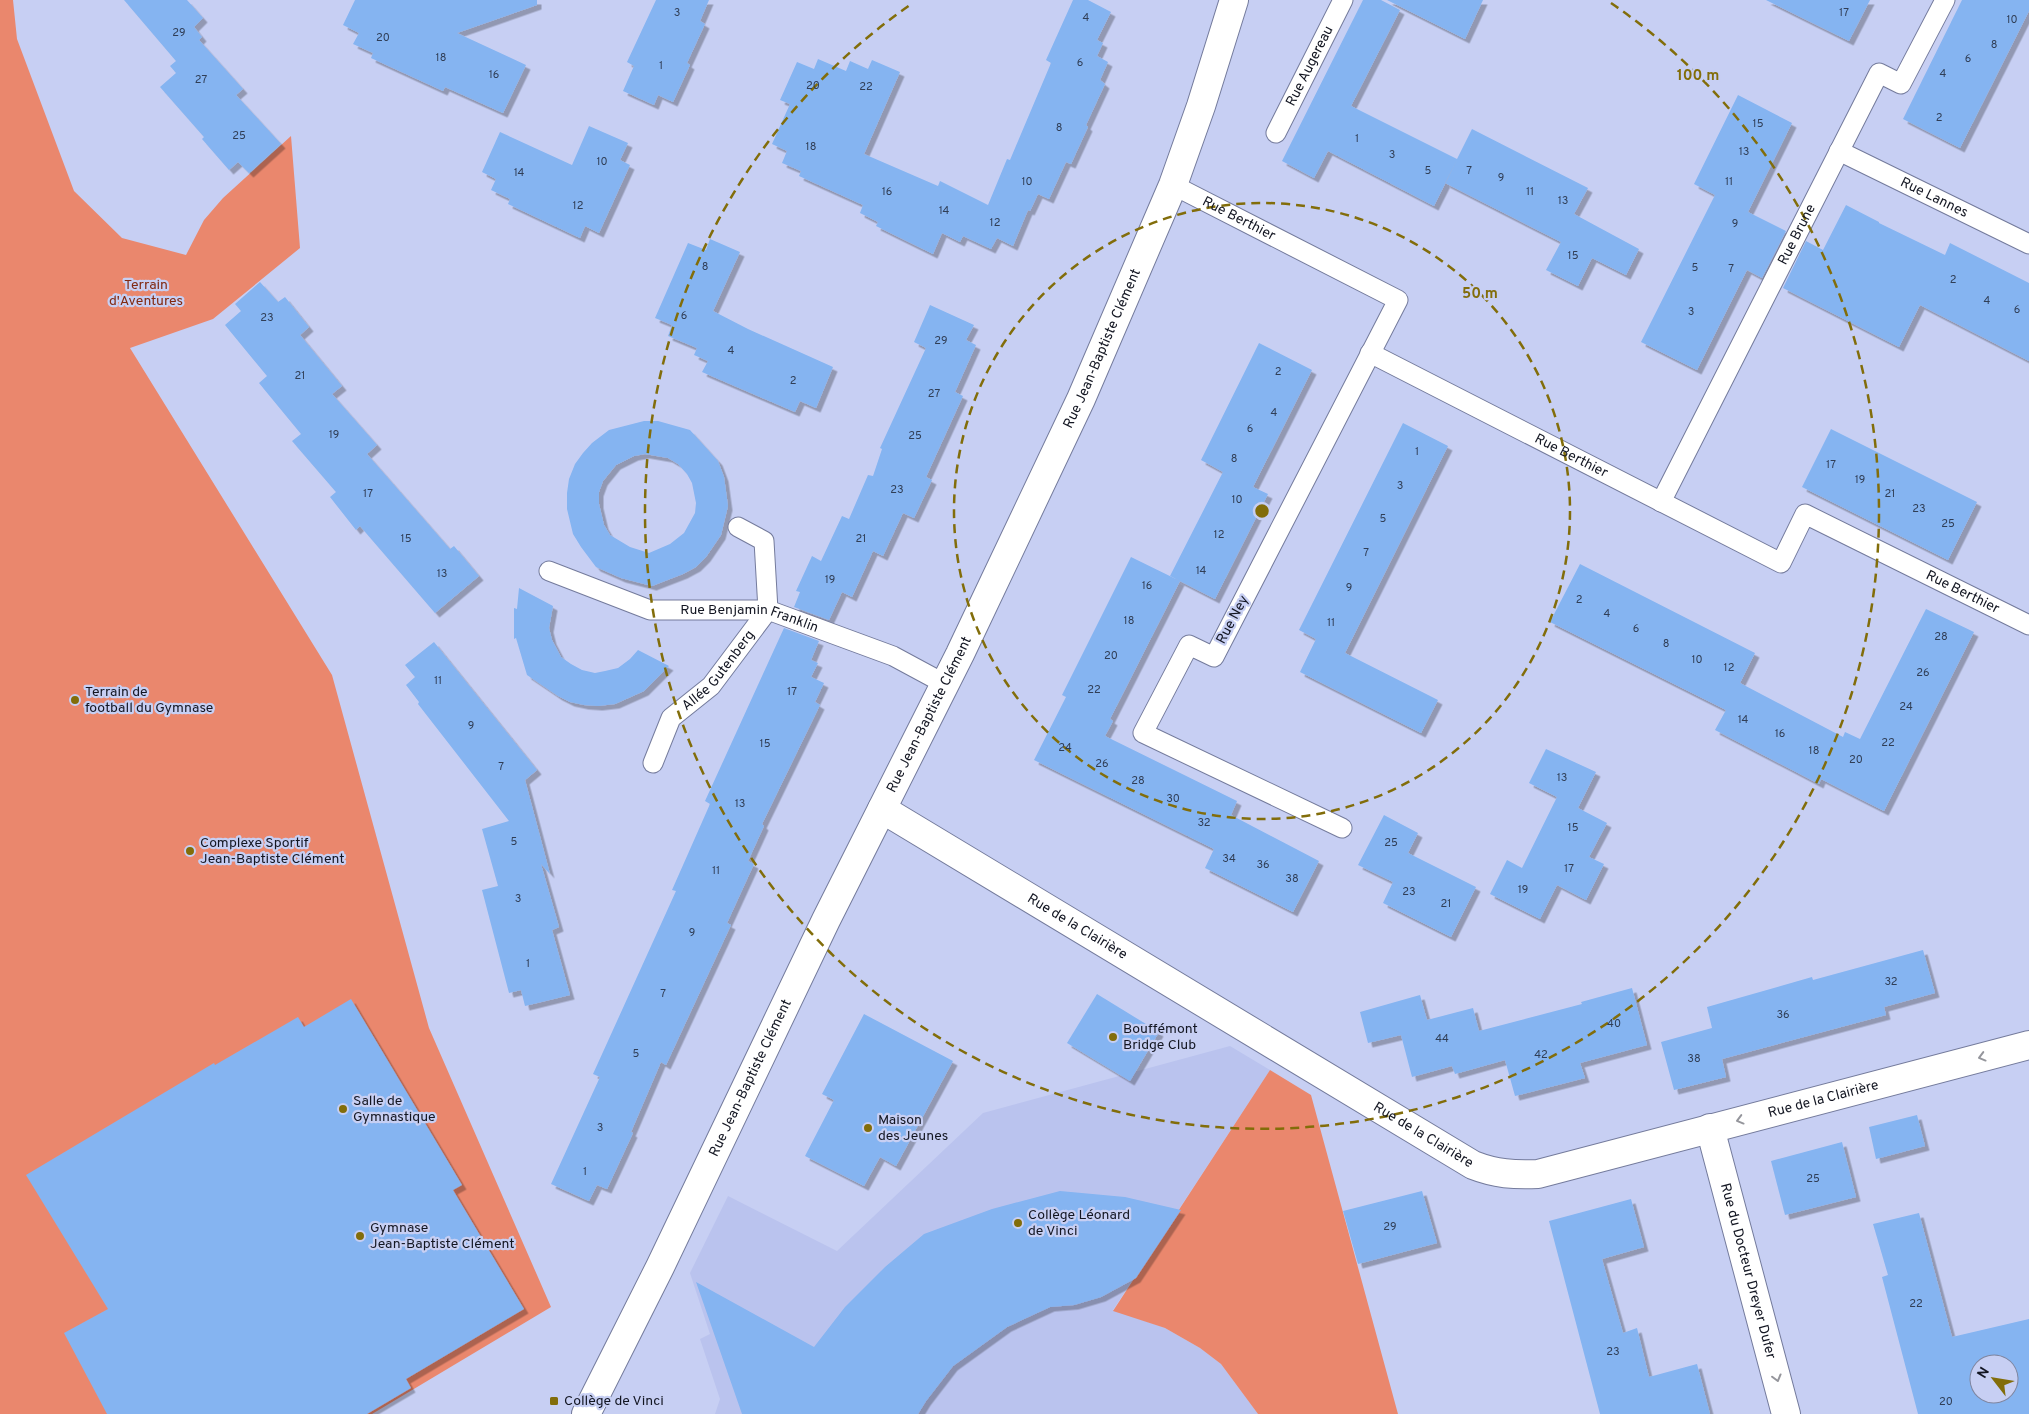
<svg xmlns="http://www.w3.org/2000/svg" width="2029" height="1414" font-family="Overpass,sans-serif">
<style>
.built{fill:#bac3ee}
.green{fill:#ea876d}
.building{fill:#85b4f1;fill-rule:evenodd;filter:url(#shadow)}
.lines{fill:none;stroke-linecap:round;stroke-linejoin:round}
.lane-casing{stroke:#747b9c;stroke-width:21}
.street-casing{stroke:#747b9c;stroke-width:30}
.lane{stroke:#fff;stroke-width:19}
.street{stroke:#fff;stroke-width:28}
.oneway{stroke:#95969c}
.ring{fill:none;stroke:#826d0a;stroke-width:2.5;stroke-dasharray:9 6}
.poi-dot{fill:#826d0a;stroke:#c7cff3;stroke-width:2}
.labels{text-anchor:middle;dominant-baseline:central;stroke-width:4.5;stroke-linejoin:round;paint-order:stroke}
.number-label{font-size:11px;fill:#303e56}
.street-label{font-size:14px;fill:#131622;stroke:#c7cff3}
.park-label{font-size:14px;fill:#812911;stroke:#c7cff3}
.poi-label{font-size:14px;fill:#131622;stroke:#c7cff3;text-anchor:start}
.centre{fill:#826d0a;stroke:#c7cff3;stroke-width:2.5}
.ring-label{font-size:15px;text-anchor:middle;font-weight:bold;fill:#826d0a;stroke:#c7cff3;stroke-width:4.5;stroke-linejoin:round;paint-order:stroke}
</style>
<defs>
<filter id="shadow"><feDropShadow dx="4.5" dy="4.5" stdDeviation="0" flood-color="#0004"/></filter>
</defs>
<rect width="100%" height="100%" fill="#c7cff3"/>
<!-- built -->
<polygon class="built" points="1230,1046 1270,1070 1113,1310 1165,1328 1200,1348 1221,1364 1258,1414 715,1414 720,1399 700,1339 710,1334 690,1273 728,1196 837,1251 983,1113"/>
<!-- green -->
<g class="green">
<polygon points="0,0 13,0 17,39 74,191 122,238 186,255 204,220 223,198 291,136 300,248 213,319 130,348 332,675 429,1028 551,1307 372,1414 0,1414"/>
<polygon points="1270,1070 1311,1095 1398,1414 1258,1414 1221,1364 1200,1348 1165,1328 1113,1311"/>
</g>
<!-- building -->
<g class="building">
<polygon points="124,0 187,0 203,18 194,27 202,37 199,40 243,89 236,95 281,144 249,173 238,162 229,170 202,139 204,137 160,87 176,73 170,66 176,61"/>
<polygon points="355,0 537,0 537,5 457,33 526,65 503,113 445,87 443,91 371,58 373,53 353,44 359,33 343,25"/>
<polygon points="656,0 709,0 700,21 705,24 687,63 690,65 673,102 658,95 654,105 623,91 634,66 627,62"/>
<polygon points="1073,0 1088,0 1111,12 1097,40 1103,43 1097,56 1108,62 1100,80 1105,84 1086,125 1088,127 1071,164 1066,162 1049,199 1038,194 1030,211 1028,210 1013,246 997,238 991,249 963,236 960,242 942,233 933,254 876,226 878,222 860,213 863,205 799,176 801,171 782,163 787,151 772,144 790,104 780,100 797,62 814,69 818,59 846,71 850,61 868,69 872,60 900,72 864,154 938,186 940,181 988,205 1007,159 1010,160 1051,63 1046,60"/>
<polygon points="1363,0 1381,0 1400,10 1351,106 1457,159 1472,129 1588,188 1574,214 1639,249 1626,275 1592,258 1578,286 1546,270 1561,242 1445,183 1457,160 1434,206 1328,151 1314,178 1282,161"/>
<polygon points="1387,0 1483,0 1465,39"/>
<polygon points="1766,0 1870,0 1849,41"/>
<polygon points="1962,0 2029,0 2029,11 1960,148 1903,119"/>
<polygon points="1738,95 1792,123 1748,212 1786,231 1762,278 1747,270 1697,370 1641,342 1715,195 1694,184"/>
<polygon points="589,126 628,143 620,160 630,165 599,233 585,226 580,238 508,204 510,199 491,190 496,179 482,172 500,132 572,165"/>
<polygon points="1846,205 1879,222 1879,223 1945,255 1950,243 2029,283 2029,361 1920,305 1899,347 1783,288 1806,241 1823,250"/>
<polygon points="710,239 740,252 713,311 748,329 833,367 816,408 800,401 795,412 702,372 708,361 694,355 697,348 668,336 672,325 655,318 688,243 706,250"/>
<polygon points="260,282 278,302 285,297 309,327 300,335 342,386 332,394 377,445 367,454 450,549 454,546 479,576 435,613 360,526 356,530 330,497 336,492 292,441 301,434 259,383 267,376 225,325 241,311 235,304"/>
<polygon points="930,305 974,325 966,340 976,345 955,392 963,396 926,477 932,480 914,518 903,513 883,556 873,551 852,597 842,592 829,620 794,607 800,592 796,591 812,556 821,561 842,516 849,519 868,475 873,476 882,449 880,448 926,348 914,342"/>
<polygon points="1259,343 1312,370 1253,487 1268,494 1215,599 1170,576 1223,472 1201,460"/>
<path d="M644,421H658L690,430L718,461L724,477L728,506L721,535L706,557L696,567L683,574L652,586L621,578L596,567L581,547L573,534L567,509V493L569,479L575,464L583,453L592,443L609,430ZM645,454L668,458L678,464L687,474L692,483L696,503L695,513L684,533L670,544L649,553L630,547L610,535L604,525L599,504V492L603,481L616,465L634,456Z"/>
<polygon points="1403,423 1448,446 1345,653 1438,700 1421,733 1300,672 1316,639 1299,630"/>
<polygon points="1831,429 1977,502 1948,560 1802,487"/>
<polygon points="1131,557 1180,581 1110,719 1113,721 1105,736 1237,801 1231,815 1319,861 1293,912 1205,868 1214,849 1034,760 1066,697 1062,695"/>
<polygon points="1580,564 1755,653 1740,683 1843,737 1845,732 1860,739 1926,609 1974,632 1884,811 1821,779 1819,784 1715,730 1726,710 1550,622"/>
<polygon points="519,588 553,606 549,628 552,640 561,657 571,664 582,670 595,673 605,671 618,668 630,659 638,650 669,666 644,691 615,704 598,706 584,705 570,702 558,696 527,675 516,638 514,639 514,608 517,609"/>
<polygon points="784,628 819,641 811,660 818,663 811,677 824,683 815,702 820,705 762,824 764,826 748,861 754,864 727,923 731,925 666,1065 661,1062 631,1132 633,1133 607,1189 597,1185 589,1201 551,1184 600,1077 593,1074 676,891 672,890 710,804 705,801"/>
<polygon points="434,642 537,770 525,780 550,874 541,864 559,927 552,930 570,995 525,1006 521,990 509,993 482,890 498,886 482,829 509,821 418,704 419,702 406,685 415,677 405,665"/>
<polygon points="1546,749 1596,772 1578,808 1607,823 1589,857 1604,864 1586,900 1557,885 1540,919 1490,894 1507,860 1522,868 1557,797 1529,783"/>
<polygon points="1384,815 1418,833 1408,853 1476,887 1451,937 1383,903 1393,882 1358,865"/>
<polygon points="1923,950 1935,993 1884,1007 1886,1015 1722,1059 1726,1077 1674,1090 1661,1042 1712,1028 1707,1007 1812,977 1813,980"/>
<polygon points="1632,988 1647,1045 1580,1063 1585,1078 1515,1096 1505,1060 1455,1074 1452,1066 1412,1077 1401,1035 1368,1043 1360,1012 1420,995 1427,1020 1473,1008 1479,1031 1582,1004 1581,1002"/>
<polygon points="1097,994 1159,1032 1130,1081 1067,1043"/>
<polygon points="351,999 462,1185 453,1190 524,1309 406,1379 411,1388 367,1414 107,1414 64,1333 108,1309 26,1175 214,1063 215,1065 298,1017 304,1027"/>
<polygon points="864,1014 953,1061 896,1166 880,1157 864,1186 805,1156 834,1100 822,1094"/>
<polygon points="1917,1115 1925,1146 1876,1159 1869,1127"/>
<polygon points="1842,1142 1856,1197 1785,1215 1771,1161"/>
<polygon points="1060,1191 1125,1197 1181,1210 1136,1278 1101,1297 1074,1305 1050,1307 1007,1327 953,1366 926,1401 918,1414 742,1414 696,1282 814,1347 845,1307 885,1267 924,1234 992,1209"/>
<polygon points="1422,1191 1437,1243 1358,1264 1343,1211"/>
<polygon points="1631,1199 1644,1247 1602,1259 1623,1333 1637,1328 1649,1377 1697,1364 1710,1414 1600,1414 1549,1221"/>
<path d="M1919,1213L1952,1337L2029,1319V1414H1918L1882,1277L1888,1275L1873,1224ZM1979,1364H2009V1394H1979Z"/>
</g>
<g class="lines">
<defs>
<g id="lane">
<path id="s1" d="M1276,133L1343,0"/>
<path id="s2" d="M1839,151L2029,244"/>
<path id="s3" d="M1173,185L1398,300L1214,657L1189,645L1143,733L1342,828"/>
<path id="s4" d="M1370,353L1781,563L1805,514L2029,625"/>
<path id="s5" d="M1661,502L1879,73L1901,84L1945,0"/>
<path id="s6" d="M549,571L650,610H768L893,656L945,684"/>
<path id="s7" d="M653,763L671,718L711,686L768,610L764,541L738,527"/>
</g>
<g id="street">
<path id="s8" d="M882,809L1473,1165C1496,1174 1514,1175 1538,1174L2029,1045"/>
<path id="s9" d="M1710,1128L1786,1414"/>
<path id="s10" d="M586,1414L660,1267L826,920L960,654L1081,399L1173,185L1201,106L1234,0"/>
</g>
</defs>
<!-- lane casing -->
<use href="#lane" class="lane-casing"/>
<!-- street casing -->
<use href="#street" class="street-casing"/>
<!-- lane -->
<use href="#lane" class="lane"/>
<!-- street -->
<use href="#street" class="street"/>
</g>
<!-- one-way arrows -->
<defs><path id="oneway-chevron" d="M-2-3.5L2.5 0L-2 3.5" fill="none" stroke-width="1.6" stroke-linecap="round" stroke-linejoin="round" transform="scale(1.25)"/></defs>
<g class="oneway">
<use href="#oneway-chevron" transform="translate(1982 1057) rotate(165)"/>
<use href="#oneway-chevron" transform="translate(1740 1120) rotate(165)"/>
<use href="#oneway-chevron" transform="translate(1777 1378) rotate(75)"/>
</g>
<!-- distance rings -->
<g class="ring">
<circle cx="1262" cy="511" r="308"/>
<path d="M1611 3A617 617 0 1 1 913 3"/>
</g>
<!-- markers -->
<g class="poi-dot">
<circle cx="75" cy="700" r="5"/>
<circle cx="190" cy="851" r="5"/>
<circle cx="1113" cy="1037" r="5"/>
<circle cx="343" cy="1109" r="5"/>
<circle cx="868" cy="1128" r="5"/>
<circle cx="1018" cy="1223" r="5"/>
<circle cx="360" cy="1236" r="5"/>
<rect x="549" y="1396" width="10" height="10" rx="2.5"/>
</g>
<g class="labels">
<!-- number labels -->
<g class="number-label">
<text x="677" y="13">3</text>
<text x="1844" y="13">17</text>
<text x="1086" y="18">4</text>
<text x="2012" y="20">10</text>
<text x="179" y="33">29</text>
<text x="383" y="38">20</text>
<text x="1994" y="45">8</text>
<text x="441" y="58">18</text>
<text x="1968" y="59">6</text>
<text x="1080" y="63">6</text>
<text x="661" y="66">1</text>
<text x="1943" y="74">4</text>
<text x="494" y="75">16</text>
<text x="201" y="80">27</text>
<text x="813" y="86">20</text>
<text x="866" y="87">22</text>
<text x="1939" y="118">2</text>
<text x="1758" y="124">15</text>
<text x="1059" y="128">8</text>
<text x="239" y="136">25</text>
<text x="1357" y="139">1</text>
<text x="811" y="147">18</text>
<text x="1744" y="152">13</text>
<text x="1392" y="155">3</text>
<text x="602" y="162">10</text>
<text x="1428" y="171">5</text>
<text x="1469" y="171">7</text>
<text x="519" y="173">14</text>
<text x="1501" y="178">9</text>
<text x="1027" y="182">10</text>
<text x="1729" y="182">11</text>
<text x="887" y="192">16</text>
<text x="1530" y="192">11</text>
<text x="1563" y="201">13</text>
<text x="578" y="206">12</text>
<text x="944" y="211">14</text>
<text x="995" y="223">12</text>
<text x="1735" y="224">9</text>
<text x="1573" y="256">15</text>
<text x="705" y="267">8</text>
<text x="1695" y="268">5</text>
<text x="1731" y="269">7</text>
<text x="1953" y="280">2</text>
<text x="1987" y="301">4</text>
<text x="2017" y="310">6</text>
<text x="1691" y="312">3</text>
<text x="684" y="316">6</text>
<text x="267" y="318">23</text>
<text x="941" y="341">29</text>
<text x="731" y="351">4</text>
<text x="1278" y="372">2</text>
<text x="300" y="376">21</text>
<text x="793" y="381">2</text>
<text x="934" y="394">27</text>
<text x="1274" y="413">4</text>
<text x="1250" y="429">6</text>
<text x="334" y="435">19</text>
<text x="915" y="436">25</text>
<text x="1417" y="452">1</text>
<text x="1234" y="459">8</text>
<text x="1831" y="465">17</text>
<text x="1860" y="480">19</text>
<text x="1400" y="486">3</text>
<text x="897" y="490">23</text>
<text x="368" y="494">17</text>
<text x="1890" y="494">21</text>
<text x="1237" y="500">10</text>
<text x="1919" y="509">23</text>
<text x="1383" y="519">5</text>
<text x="1948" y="524">25</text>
<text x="1219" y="535">12</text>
<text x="406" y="539">15</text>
<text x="861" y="539">21</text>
<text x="1366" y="553">7</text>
<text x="1201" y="571">14</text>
<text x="442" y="574">13</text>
<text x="830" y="580">19</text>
<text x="1147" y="586">16</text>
<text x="1349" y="588">9</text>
<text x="1579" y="600">2</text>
<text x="1607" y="614">4</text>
<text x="1129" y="621">18</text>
<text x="1331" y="623">11</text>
<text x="1636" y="629">6</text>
<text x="1941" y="637">28</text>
<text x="1666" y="644">8</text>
<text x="1111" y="656">20</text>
<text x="1697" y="660">10</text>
<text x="1729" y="668">12</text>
<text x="1923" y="673">26</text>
<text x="438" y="681">11</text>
<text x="1094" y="690">22</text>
<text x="792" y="692">17</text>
<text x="1906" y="707">24</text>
<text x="1743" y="720">14</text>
<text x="471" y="726">9</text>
<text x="1780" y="734">16</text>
<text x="1888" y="743">22</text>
<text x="765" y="744">15</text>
<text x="1065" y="748">24</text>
<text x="1814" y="751">18</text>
<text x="1856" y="760">20</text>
<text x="1102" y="764">26</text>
<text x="501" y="767">7</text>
<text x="1562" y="778">13</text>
<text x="1138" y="781">28</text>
<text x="1173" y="799">30</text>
<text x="740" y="804">13</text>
<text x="1204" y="823">32</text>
<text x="1573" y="828">15</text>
<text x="514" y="842">5</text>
<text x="1391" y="843">25</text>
<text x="1229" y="859">34</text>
<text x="1263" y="865">36</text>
<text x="1569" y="869">17</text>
<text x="716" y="871">11</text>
<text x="1292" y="879">38</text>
<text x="1523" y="890">19</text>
<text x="1409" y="892">23</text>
<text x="518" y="899">3</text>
<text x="1446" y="904">21</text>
<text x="692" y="933">9</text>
<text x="528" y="964">1</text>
<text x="1891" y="982">32</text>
<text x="663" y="994">7</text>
<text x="1783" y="1015">36</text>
<text x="1614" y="1024">40</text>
<text x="1442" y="1039">44</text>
<text x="636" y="1054">5</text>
<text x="1541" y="1055">42</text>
<text x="1694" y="1059">38</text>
<text x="600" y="1128">3</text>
<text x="585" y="1172">1</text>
<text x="1813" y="1179">25</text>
<text x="1390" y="1227">29</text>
<text x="1916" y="1304">22</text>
<text x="1613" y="1352">23</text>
<text x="1946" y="1402">20</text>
</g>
<!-- street labels -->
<g class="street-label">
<text stroke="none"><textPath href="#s1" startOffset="75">Rue Augereau</textPath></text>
<text stroke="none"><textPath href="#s2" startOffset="106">Rue Lannes</textPath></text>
<text stroke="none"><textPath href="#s3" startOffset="74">Rue Berthier</textPath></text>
<text stroke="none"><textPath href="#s5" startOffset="300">Rue Brune</textPath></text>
<text stroke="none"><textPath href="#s10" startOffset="1184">Rue Jean-Baptiste Clément</textPath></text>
<text stroke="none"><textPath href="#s4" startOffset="226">Rue Berthier</textPath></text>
<text stroke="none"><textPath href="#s4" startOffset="692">Rue Berthier</textPath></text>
<text transform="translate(1233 620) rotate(-62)">Rue Ney</text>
<text stroke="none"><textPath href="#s6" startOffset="209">Rue Benjamin Franklin</textPath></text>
<text stroke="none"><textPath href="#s7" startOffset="116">Allée Gutenberg</textPath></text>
<text stroke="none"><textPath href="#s10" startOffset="779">Rue Jean-Baptiste Clément</textPath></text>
<text stroke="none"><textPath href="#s8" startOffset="228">Rue de la Clairière</textPath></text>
<text stroke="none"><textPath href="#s10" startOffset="374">Rue Jean-Baptiste Clément</textPath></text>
<text stroke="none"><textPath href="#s8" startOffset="1051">Rue de la Clairière</textPath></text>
<text stroke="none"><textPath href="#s8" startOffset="632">Rue de la Clairière</textPath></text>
<text stroke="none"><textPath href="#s9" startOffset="148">Rue du Docteur Dreyer Dufer</textPath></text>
</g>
<!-- park labels -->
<g class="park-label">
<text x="146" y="285">Terrain<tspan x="146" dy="16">d'Aventures</tspan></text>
</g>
<!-- poi labels -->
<g class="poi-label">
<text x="85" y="692">Terrain de<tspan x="85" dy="16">football du Gymnase</tspan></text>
<text x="200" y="843">Complexe Sportif<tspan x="200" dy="16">Jean-Baptiste Clément</tspan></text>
<text x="1123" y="1029">Bouffémont<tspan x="1123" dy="16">Bridge Club</tspan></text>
<text x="353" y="1101">Salle de<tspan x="353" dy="16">Gymnastique</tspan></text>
<text x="878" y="1120">Maison<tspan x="878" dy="16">des Jeunes</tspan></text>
<text x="1028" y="1215">Collège Léonard<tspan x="1028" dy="16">de Vinci</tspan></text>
<text x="370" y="1228">Gymnase<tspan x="370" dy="16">Jean-Baptiste Clément</tspan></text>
<text x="564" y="1401">Collège de Vinci</text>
</g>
</g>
<circle cx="1262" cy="511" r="8" class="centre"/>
<g class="ring-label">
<text x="1698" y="80">100 m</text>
<text x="1480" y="298">50 m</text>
</g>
<!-- north arrow -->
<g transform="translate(1994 1379) rotate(301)"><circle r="24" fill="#c7cff3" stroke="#7f859f"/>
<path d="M0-4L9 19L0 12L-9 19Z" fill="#826d0a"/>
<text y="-8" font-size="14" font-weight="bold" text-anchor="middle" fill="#131622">N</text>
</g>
</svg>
